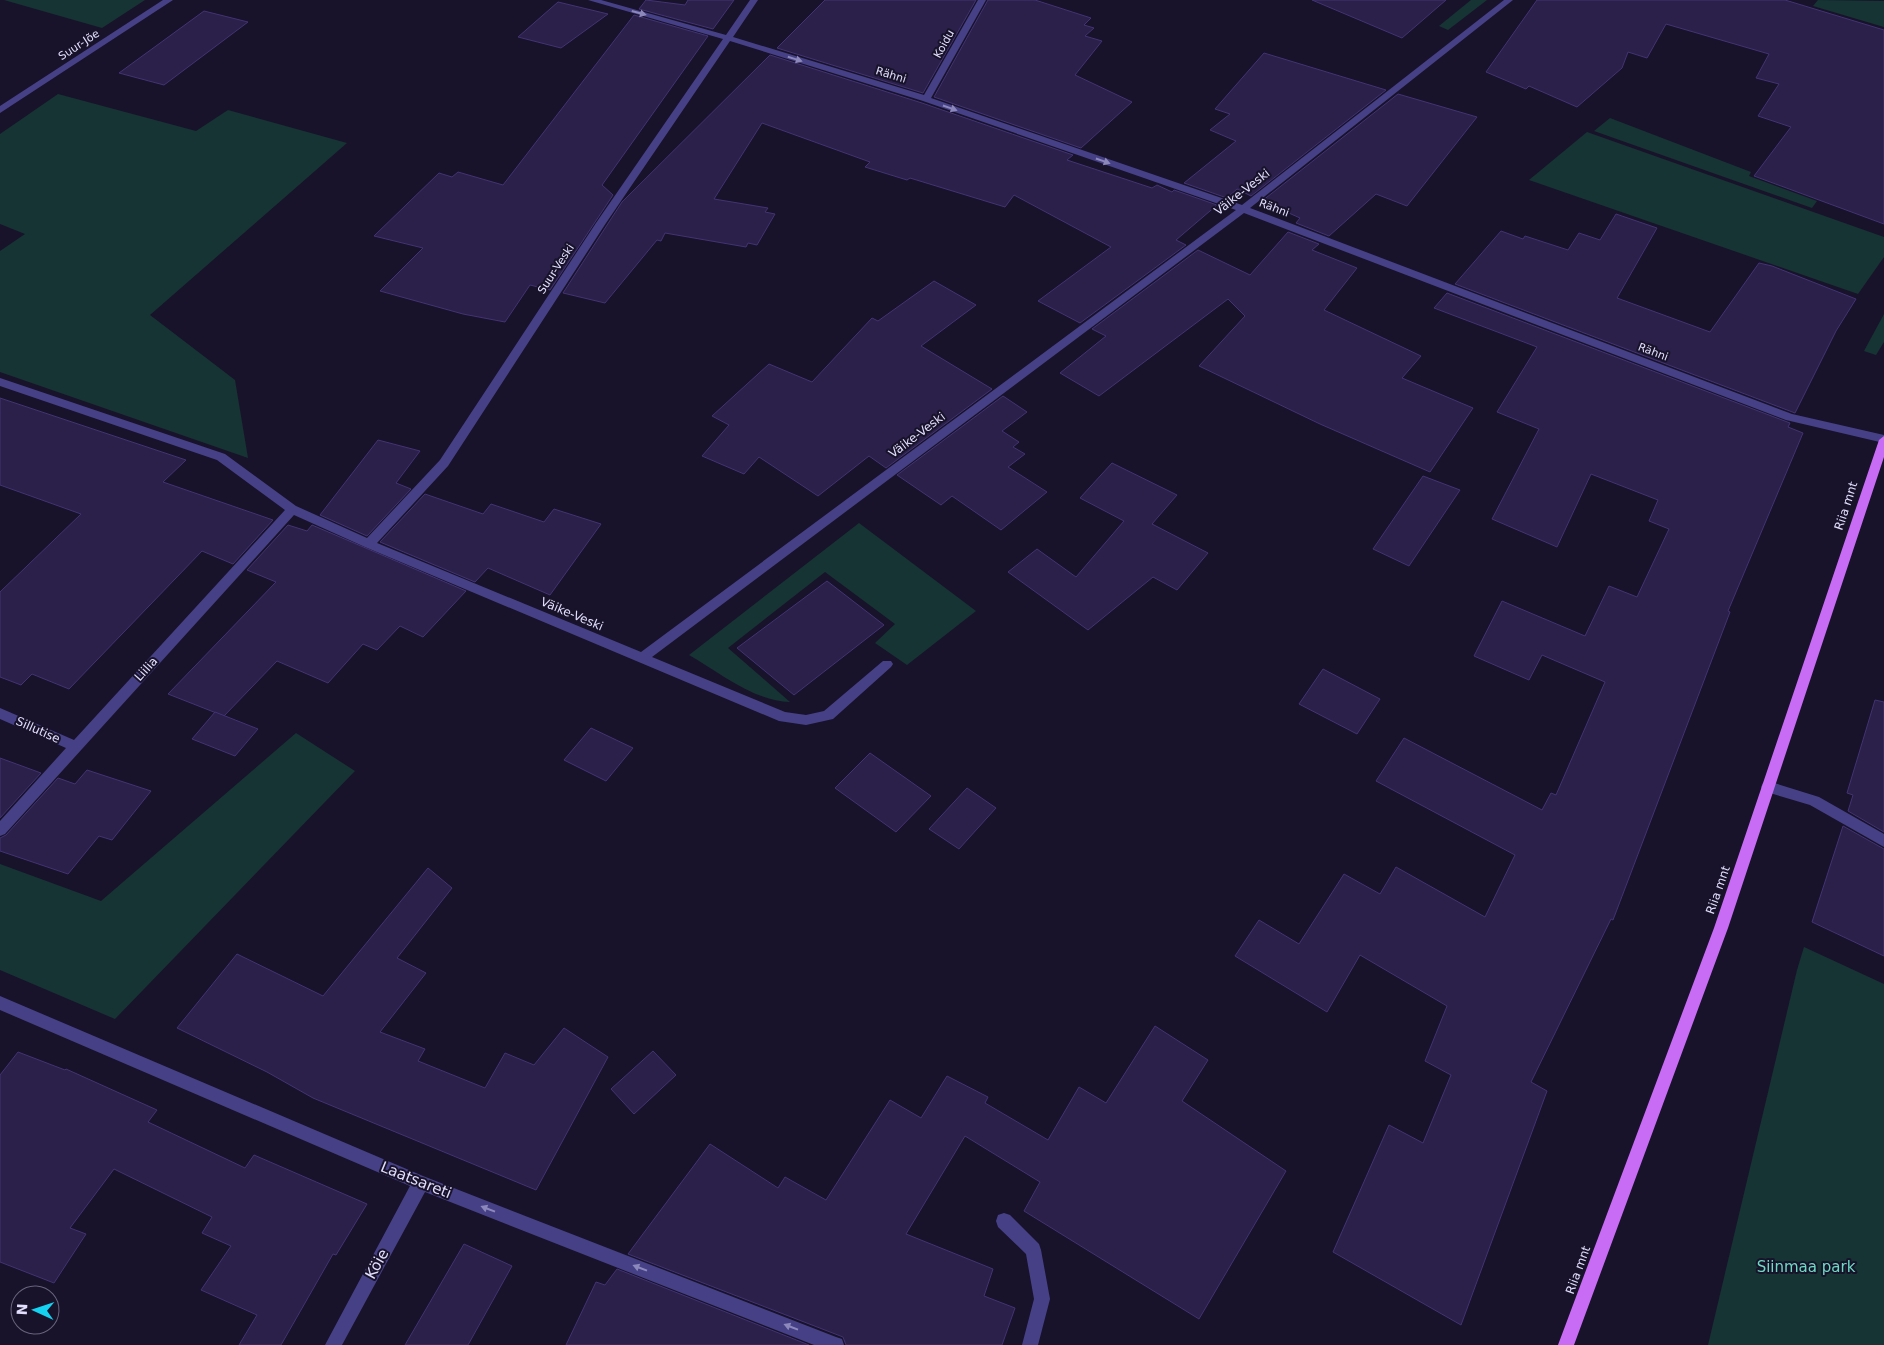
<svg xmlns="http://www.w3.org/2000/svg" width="1884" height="1345" font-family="'DejaVu Sans',sans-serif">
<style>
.green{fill:#163434}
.building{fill:#2a204a;stroke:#433374}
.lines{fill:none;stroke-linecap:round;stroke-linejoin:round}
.minor{fill:#464186;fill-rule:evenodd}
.major{fill:#c86cf6;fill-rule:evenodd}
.oneway{fill:#8d88bc}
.labels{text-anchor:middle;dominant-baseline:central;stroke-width:4;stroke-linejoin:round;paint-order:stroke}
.far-street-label{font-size:11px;fill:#e3defd;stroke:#18132a}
.street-label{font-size:12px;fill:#e3defd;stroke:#18132a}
.near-street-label{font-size:15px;fill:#e3defd;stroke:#18132a}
.near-park-label{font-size:15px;fill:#6ddac4;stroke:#18132a}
</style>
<rect width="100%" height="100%" fill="#18132a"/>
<!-- green -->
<g class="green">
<polygon points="4,0 145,0 102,28"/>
<polygon points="1471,0 1487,0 1448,30 1439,26"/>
<polygon points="1818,0 1884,1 1884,27 1813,6"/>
<polygon points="58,94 196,131 228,110 347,143 150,315 235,380 248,458 0,372 0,251 25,234 0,224 0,134"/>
<polygon points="1610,118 1751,172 1749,176 1817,201 1812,208 1594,131"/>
<polygon points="1587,132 1884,237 1884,257 1858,294 1529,180"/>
<polygon points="1884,314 1884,342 1876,355 1864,351"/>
<path d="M859,523L976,611L907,665L875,643L895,624L825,572L728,648L790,702C754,701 720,673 689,655Z"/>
<polygon points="296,733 355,771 115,1019 0,970 0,864 101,901"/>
<polygon points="1804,947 1884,984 1884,1345 1708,1345 1797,970"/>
</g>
<!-- building -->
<g class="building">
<polygon points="646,0 685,5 688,0 734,0 713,29 639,9"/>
<polygon points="825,0 976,0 923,93 777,48"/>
<polygon points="988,0 1035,0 1091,18 1084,25 1094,28 1085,36 1102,41 1075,75 1132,102 1081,148 934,97"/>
<polygon points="1312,0 1446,0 1402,38"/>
<polygon points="1537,0 1785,0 1884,30 1884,224 1754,176 1791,127 1758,116 1779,84 1756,78 1769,54 1666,24 1647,58 1628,52 1622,68 1577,107 1529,86 1526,89 1486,72"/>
<polygon points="558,2 608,14 561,48 518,37"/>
<polygon points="204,11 248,22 164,85 119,73"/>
<polygon points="634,15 708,36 602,185 613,195 550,290 530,285 505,322 463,314 380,291 423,248 374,236 439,173 452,177 458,172 503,185"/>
<polygon points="1264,53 1386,90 1251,196 1237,189 1227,198 1184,183 1236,141 1210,130 1230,114 1215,109"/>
<polygon points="770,55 922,103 1073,155 1067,160 1152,188 1157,185 1172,192 1174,190 1217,205 1176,240 1186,245 1080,323 1038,301 1111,247 1014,195 1005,207 910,178 907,180 865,167 870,162 762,123 714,199 768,208 765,212 775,214 757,245 748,243 746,247 665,233 661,241 657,240 605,303 563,293 622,202"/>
<polygon points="1398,94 1477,117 1407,206 1376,194 1329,236 1296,223 1300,218 1262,201"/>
<polygon points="1616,214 1657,228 1617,298 1710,332 1759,263 1772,266 1856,299 1836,331 1795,413 1455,284 1501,231 1523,239 1525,236 1568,250 1579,233 1600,240"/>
<polygon points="1288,232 1319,244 1312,250 1357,268 1324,310 1421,356 1402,378 1473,408 1430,472 1320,424 1199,366 1245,316 1228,299 1099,396 1060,373 1106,336 1092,329 1198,250 1250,275"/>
<polygon points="934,281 976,305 921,346 992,389 886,468 869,456 818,496 759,457 744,474 702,456 729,425 712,416 769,364 812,382 872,318 878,321"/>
<polygon points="1447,293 1790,423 1788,427 1803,433 1728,611 1730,612 1613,920 1611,919 1531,1082 1547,1091 1461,1325 1333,1252 1389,1125 1423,1143 1451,1075 1425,1061 1447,1006 1360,955 1327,1012 1235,956 1259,920 1299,944 1344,874 1380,894 1396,867 1485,917 1515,855 1376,781 1404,738 1542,810 1551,793 1556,795 1605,682 1542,655 1529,680 1474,656 1502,601 1585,636 1609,586 1637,597 1669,529 1649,521 1658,500 1591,474 1557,547 1492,519 1539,429 1497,412 1537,347 1434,308"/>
<polygon points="1003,396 1027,412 1002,431 1019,442 1013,447 1025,454 1008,467 1047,492 1001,530 952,496 941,505 897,475"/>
<polygon points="0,398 186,460 163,482 273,520 233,564 202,551 69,689 32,674 21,685 0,677 0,592 81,514 0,485"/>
<polygon points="378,440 420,451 396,483 411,489 367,536 320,515"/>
<polygon points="1112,463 1177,495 1152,524 1208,553 1177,590 1153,577 1088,630 1008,572 1037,549 1076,577 1124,521 1080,498"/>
<polygon points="1423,476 1460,490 1409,566 1373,549"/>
<polygon points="425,494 483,514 491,504 544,522 554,509 601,524 550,595 488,568 475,582 380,542"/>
<polygon points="288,525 307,531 312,525 466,591 423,637 400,626 377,650 363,644 328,683 277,661 224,716 168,694 276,582 247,570"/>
<polygon points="827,581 884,625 794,695 737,648"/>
<polygon points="1323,669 1380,699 1357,734 1299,704"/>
<polygon points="1875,700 1884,702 1884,832 1848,811 1853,795 1847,793"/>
<polygon points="215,712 258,729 235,756 192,739"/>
<polygon points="591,728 633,748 606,781 564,760"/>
<polygon points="870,753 931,796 896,832 835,788"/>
<polygon points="0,758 41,773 0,818"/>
<polygon points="87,770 151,791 112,840 99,836 68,874 0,851 0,838 6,835 58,778 75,784"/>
<polygon points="967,788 996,808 959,849 929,829"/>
<polygon points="1843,826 1884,849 1884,956 1812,922"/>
<polygon points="428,868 452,888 397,958 426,973 380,1032 425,1049 418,1061 485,1088 505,1053 534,1065 564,1028 608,1057 536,1190 313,1098 267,1072 177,1028 237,954 323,996"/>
<polygon points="1155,1026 1208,1060 1182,1101 1286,1171 1199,1319 1024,1211 1040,1182 965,1136 906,1234 993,1269 984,1296 1015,1308 1002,1345 846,1345 843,1337 628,1254 710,1144 778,1188 785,1177 826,1200 890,1100 921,1118 947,1076 988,1097 985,1103 1048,1140 1079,1087 1106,1103"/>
<polygon points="653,1051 676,1075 634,1114 611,1089"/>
<polygon points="18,1052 65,1070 66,1069 157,1110 148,1122 245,1168 254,1155 367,1204 336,1255 333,1254 281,1345 239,1345 257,1315 201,1290 231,1246 202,1233 212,1217 114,1169 70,1228 86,1234 54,1283 0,1262 0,1075"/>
<polygon points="464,1244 512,1266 468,1345 405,1345"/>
<polygon points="617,1269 809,1345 566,1345 596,1282 605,1285"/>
</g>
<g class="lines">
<!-- minor -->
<g class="minor">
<polygon points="163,0 173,0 0,113 0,106"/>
<path d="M588,0H601L726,35L750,0H758L733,37L924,95L978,0H986L931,98L1242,205L1504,0H1513L1250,208L1792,414L1884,435V443L1786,420L1244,213L652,657L785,712L806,715L824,711L883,661H891L893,664L891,667L833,719L806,725L779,721L365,547L294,515L5,834L0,836V821L66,748L0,719V708L74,740L285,510L217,460L0,386V378L225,454L296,506L367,538L440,460L596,223L723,39ZM730,41L923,101L1236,210L641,652L377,543L448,466L606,223Z"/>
<polygon points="1768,781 1819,797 1884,834 1884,847 1810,805 1763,791 1761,787 1763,783"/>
<polygon points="0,996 423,1176 836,1337 842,1339 844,1345 814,1345 425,1192 342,1345 325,1345 410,1186 0,1010"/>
<polygon points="1004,1213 1010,1215 1039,1244 1041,1250 1050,1299 1038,1345 1022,1345 1034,1299 1026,1254 998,1227 996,1221 998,1215"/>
</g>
<!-- major -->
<polygon class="major" points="1884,436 1884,457 1728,928 1574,1345 1558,1345 1714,928 1879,440"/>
</g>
<!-- one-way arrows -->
<defs><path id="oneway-solid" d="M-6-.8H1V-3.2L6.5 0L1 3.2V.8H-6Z" transform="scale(1.25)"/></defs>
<g class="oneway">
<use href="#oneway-solid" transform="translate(639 13) rotate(15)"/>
<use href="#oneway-solid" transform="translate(795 59) rotate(17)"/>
<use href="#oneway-solid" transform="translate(950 108) rotate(19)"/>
<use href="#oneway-solid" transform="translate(1103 161) rotate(19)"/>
<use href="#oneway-solid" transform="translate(488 1209) rotate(-159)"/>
<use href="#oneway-solid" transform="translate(640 1268) rotate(-159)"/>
<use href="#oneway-solid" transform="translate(791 1327) rotate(-159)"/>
</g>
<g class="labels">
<!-- far-street labels -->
<g class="far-street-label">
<text transform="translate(944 44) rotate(-61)">Koidu</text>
<text transform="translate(79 45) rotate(-33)">Suur-Jõe</text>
<text transform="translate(891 75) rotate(17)">Rähni</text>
<text transform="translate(1274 208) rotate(21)">Rähni</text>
<text transform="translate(556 269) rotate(-57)">Suur-Veski</text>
<text transform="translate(1653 352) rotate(21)">Rähni</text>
</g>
<!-- street labels -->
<g class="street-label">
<text transform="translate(1242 192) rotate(-38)">Väike-Veski</text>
<text transform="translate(917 435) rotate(-37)">Väike-Veski</text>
<text transform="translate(1846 506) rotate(-72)">Riia mnt</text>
<text transform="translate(572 614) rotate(23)">Väike-Veski</text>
<text transform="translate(146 669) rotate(-48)">Liilia</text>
<text transform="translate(38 730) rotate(24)">Sillutise</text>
<text transform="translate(1718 890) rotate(-71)">Riia mnt</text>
<text transform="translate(1578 1270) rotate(-70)">Riia mnt</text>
</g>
<!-- near-street labels -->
<g class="near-street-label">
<text transform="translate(416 1180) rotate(22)">Laatsareti</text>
<text transform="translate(377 1264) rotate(-61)">Köie</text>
</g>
<!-- near-park labels -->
<g class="near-park-label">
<text x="1806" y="1267">Siinmaa park</text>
</g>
</g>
<!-- north arrow -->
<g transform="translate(35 1310) rotate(273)"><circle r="24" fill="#18132a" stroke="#69647e"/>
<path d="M0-4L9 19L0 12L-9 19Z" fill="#16d2f1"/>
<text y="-8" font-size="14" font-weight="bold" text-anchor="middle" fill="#e3defd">N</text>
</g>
</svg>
